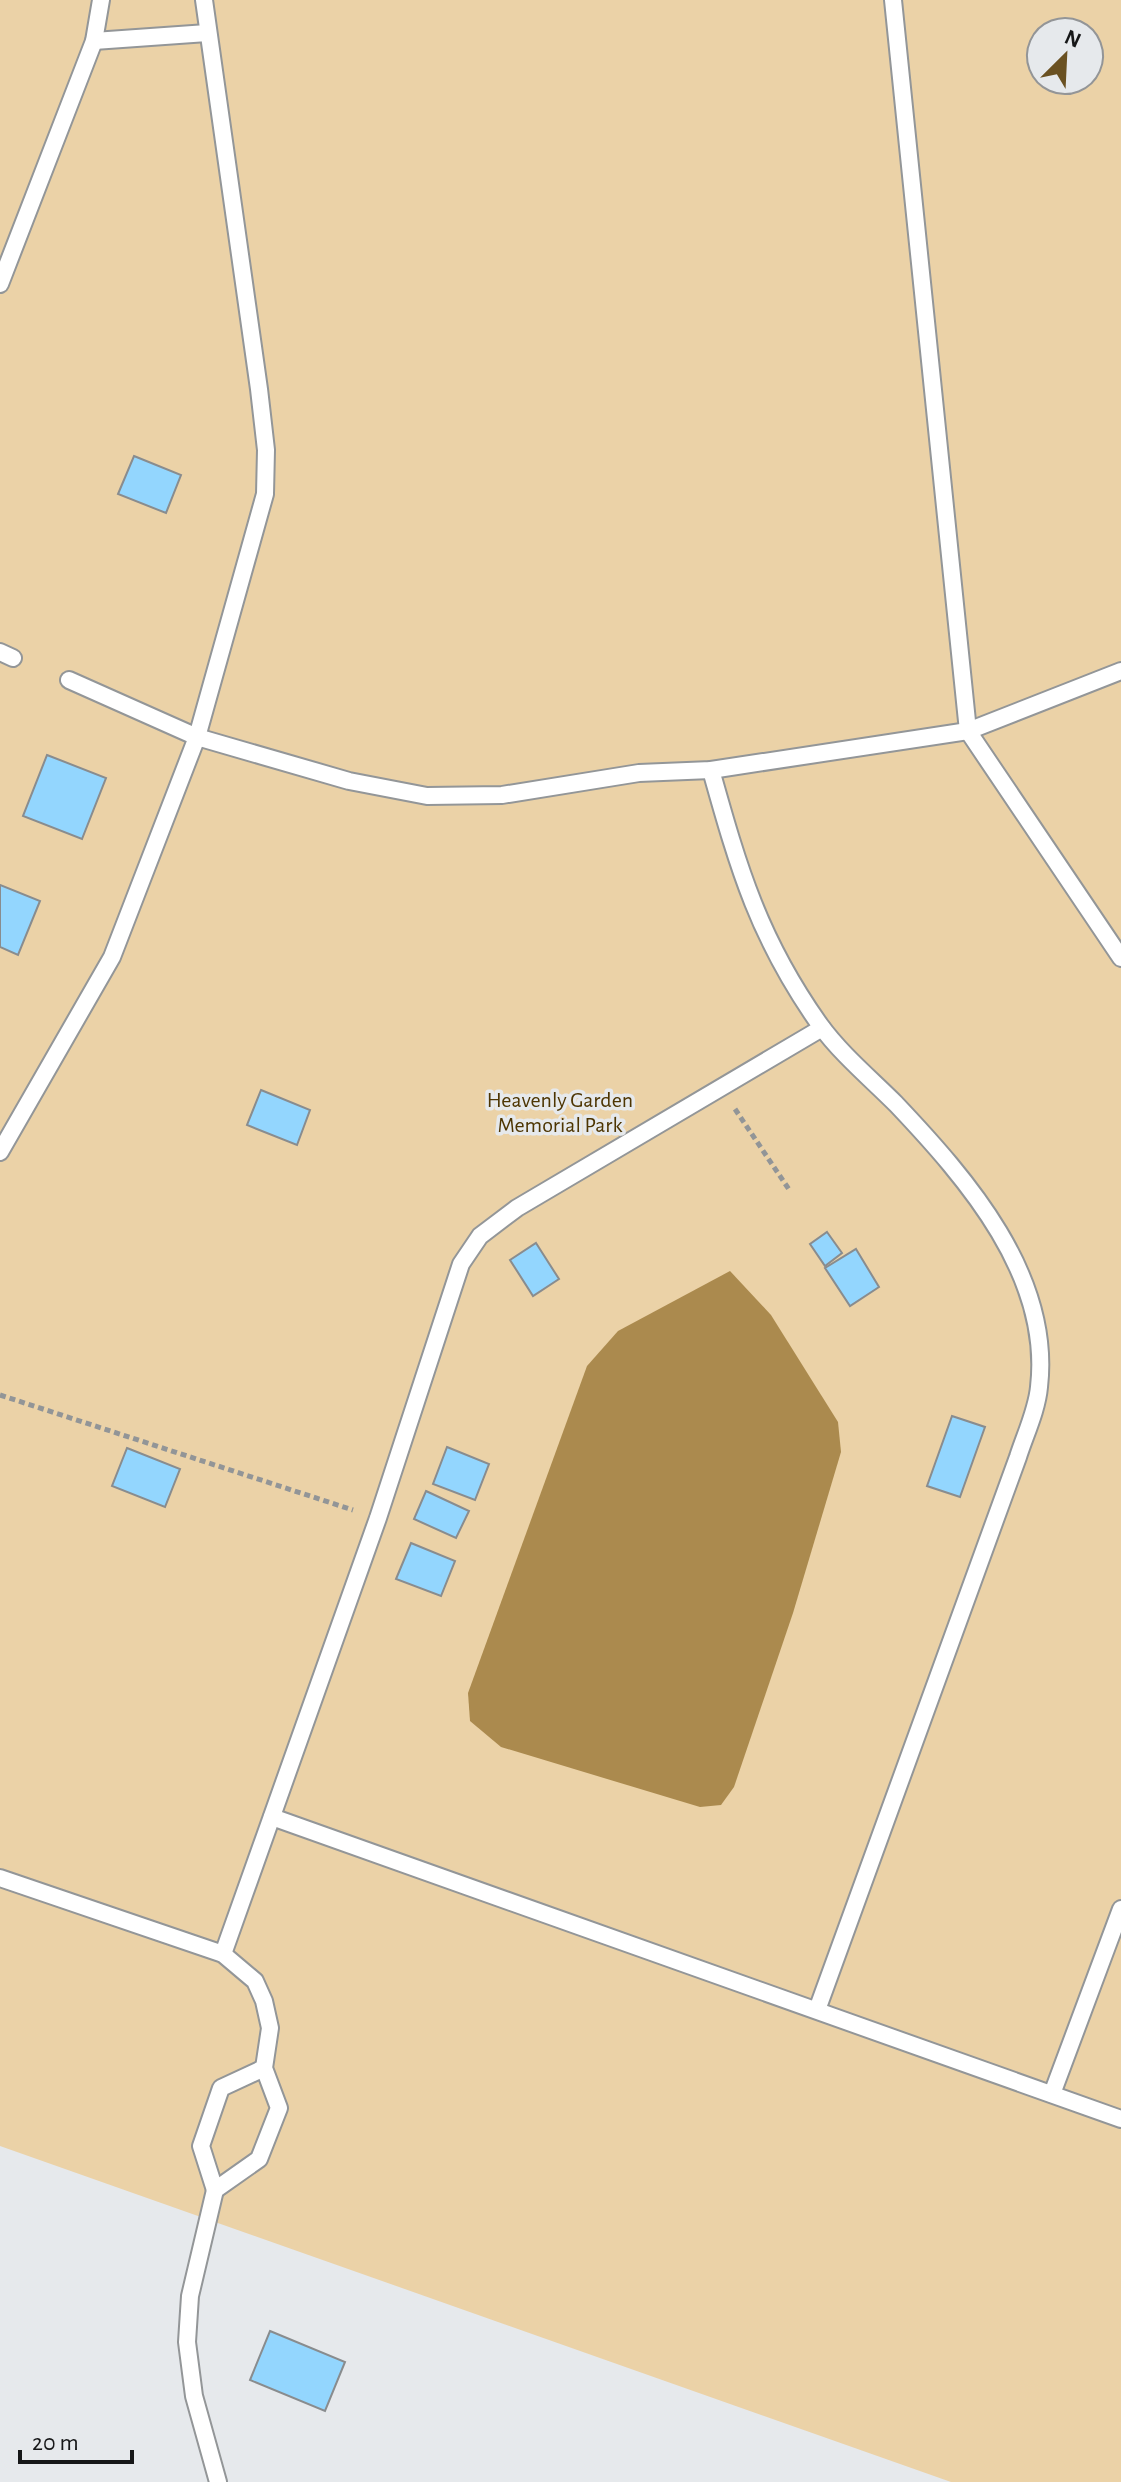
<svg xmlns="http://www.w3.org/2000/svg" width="1121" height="2482" font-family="'Alegreya Sans',sans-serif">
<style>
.green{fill:#ebd2a7;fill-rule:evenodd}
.water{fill:#ab8a4e}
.building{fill:#93d6fe;stroke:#898c8e;stroke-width:2}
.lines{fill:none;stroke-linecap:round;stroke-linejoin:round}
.service-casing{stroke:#939698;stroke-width:20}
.path{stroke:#929597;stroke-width:5;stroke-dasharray:6 4;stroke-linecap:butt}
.service{stroke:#fff;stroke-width:16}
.labels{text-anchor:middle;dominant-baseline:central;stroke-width:7;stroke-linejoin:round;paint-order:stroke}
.park-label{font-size:22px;fill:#4d3502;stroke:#e6e9ec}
</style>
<rect width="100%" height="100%" fill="#e6e9ec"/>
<!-- green -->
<path class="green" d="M0,0H1121V2482H951L0,2146ZM1041,32H1089V80H1041Z"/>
<!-- water -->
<polygon class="water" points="730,1271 771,1315 838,1422 841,1452 793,1613 734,1787 721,1805 700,1807 501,1747 470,1721 468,1693 587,1366 618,1331"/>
<!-- building -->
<g class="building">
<polygon points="134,456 181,475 166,513 118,494"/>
<polygon points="47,755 106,778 82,839 23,816"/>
<polygon points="0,885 40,901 18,955 0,947"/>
<polygon points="261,1090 310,1110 297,1145 247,1125"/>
<polygon points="827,1232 842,1253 825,1266 810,1244"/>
<polygon points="536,1243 559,1279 533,1296 510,1260"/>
<polygon points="856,1249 879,1287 850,1306 825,1268"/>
<polygon points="952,1416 985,1427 960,1497 927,1486"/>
<polygon points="447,1447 489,1464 475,1500 433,1484"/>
<polygon points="127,1448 180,1469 165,1507 112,1486"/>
<polygon points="426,1491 469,1511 456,1538 414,1519"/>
<polygon points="411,1543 455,1561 441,1596 396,1579"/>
<polygon points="270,2331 345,2362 325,2411 250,2380"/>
</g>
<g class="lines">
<defs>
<g id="service">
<polyline points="893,0 968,731 1121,958"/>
<polyline points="94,41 207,33"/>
<polyline points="0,284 94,41 101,0"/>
<polyline points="0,652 13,658"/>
<polyline points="69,680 197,737 349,781 427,796 502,795 639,773 711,770 968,731 1121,671"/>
<path d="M711,770C739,870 759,939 820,1025C841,1054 871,1079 896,1104C967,1179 1052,1276 1039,1387C1037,1410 1025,1435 1018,1457L817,2010"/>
<polyline points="0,1152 112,957 197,737 265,494 266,450 259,389 204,0"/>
<polyline points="272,1817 1121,2119"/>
<polyline points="0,1878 223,1954 255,1981 264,2001 270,2028 264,2068 279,2108 259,2159 215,2190"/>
<polyline points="223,1954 378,1518 461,1264 480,1236 517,1208 822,1028"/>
<polyline points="1052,2094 1121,1909"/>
<polyline points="215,2190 190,2296 187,2342 194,2396 218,2482"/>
<polyline points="215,2190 201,2146 221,2088 264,2068"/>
</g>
</defs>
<!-- service casing -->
<use href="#service" class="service-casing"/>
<!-- path -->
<g class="path">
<polyline points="735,1109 790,1191"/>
<polyline points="0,1395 353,1510"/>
</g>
<!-- service -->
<use href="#service" class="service"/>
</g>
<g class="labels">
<!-- park labels -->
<g class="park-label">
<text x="560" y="1100">Heavenly Garden<tspan x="560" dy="25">Memorial Park</tspan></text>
</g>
</g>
<!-- north arrow -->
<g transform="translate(1065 56) rotate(24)"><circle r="38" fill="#e6e9ec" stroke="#939597" stroke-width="2"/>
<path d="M0-6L14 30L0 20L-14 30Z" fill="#6a5122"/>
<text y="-12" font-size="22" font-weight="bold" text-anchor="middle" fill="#161718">N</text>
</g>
<!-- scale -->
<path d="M20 2450v12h112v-12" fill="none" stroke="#161718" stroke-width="4"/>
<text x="32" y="2450" font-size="24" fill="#161718" stroke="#e6e9ec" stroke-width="6" paint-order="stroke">20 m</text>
</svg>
